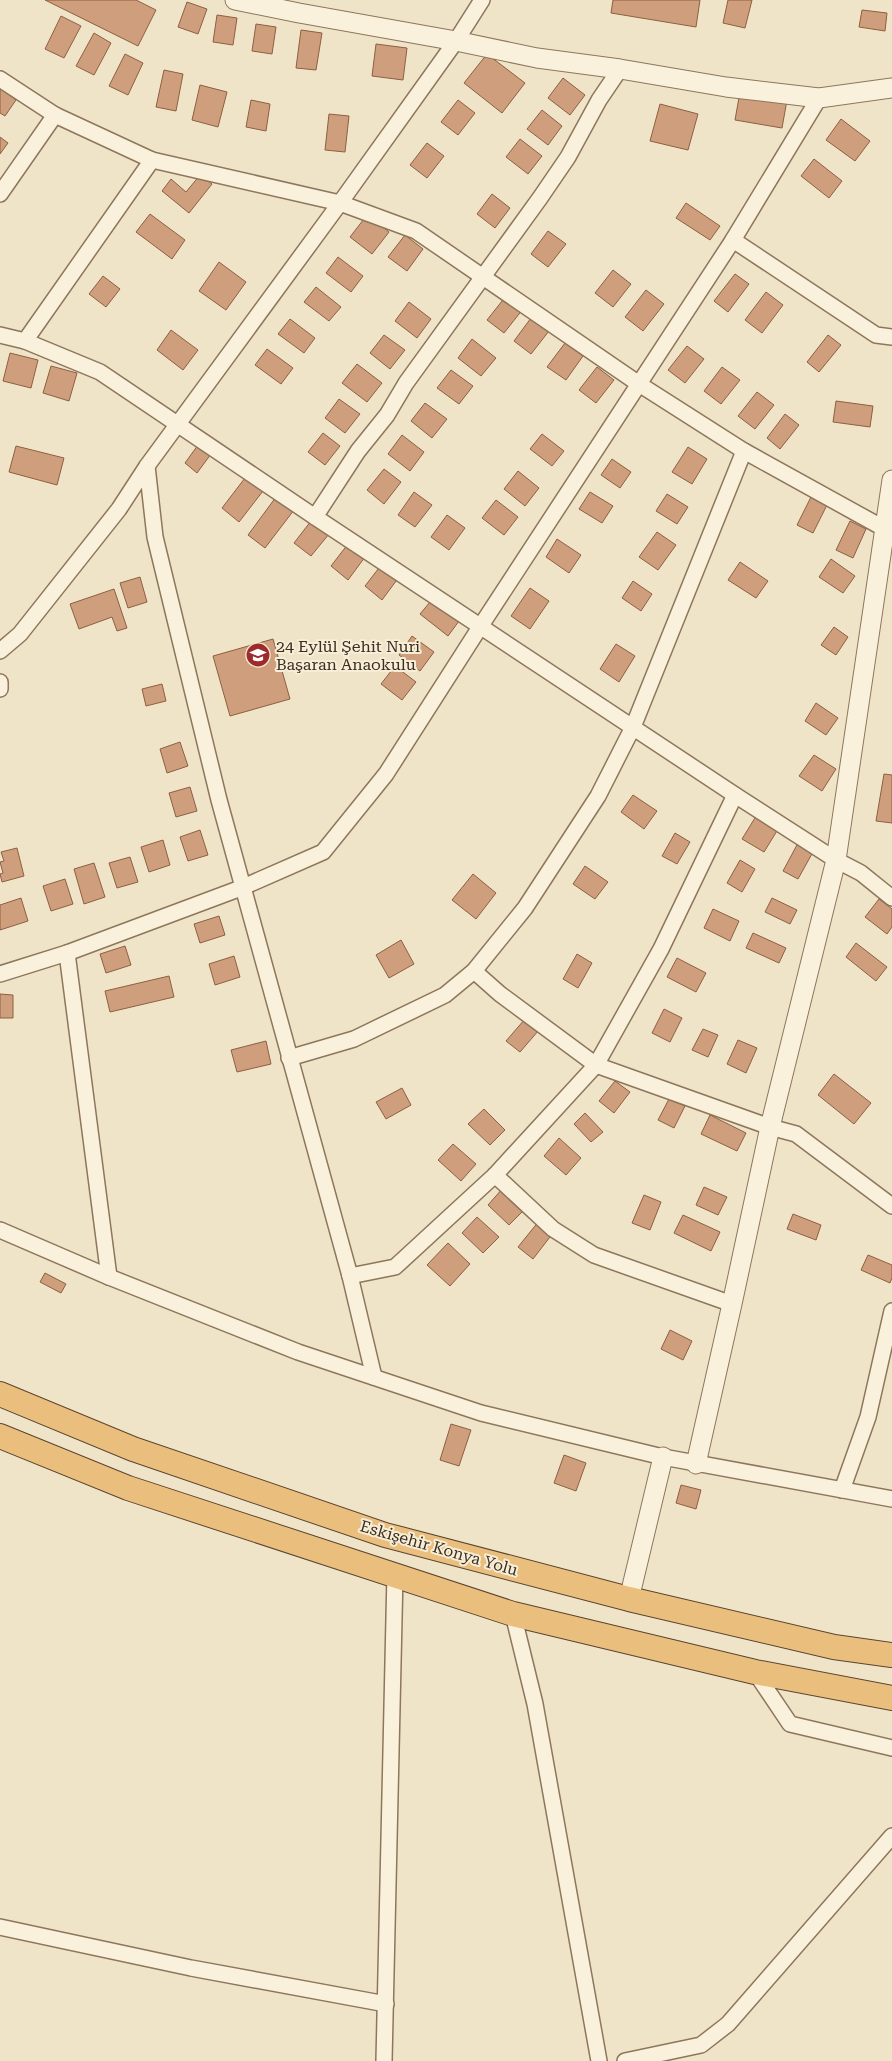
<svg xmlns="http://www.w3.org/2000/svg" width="892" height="2061" font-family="'Roboto Serif',serif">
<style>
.building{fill:#cf9f7d;stroke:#8d5f41}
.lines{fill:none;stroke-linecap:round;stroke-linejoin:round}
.minor-casing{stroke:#8d765c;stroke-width:18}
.tertiary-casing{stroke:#8d765c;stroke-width:21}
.trunk-casing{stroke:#5b4430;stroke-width:26}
.minor{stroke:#faf1dc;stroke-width:15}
.tertiary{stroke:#faf1dc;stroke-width:19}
.trunk{stroke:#eabe7c;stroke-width:24}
.labels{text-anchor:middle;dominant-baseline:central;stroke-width:4;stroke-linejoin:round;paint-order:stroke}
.poi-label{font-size:16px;fill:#3d2e20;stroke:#f7eed8;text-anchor:start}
.street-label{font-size:16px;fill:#3d2e20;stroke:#f7eed8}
</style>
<rect width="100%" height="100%" fill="#f0e4c8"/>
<!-- building -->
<g class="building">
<polygon points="45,0 136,0 156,10 138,46"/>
<polygon points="613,0 700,0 696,27 611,13"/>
<polygon points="728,0 752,0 745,28 723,23"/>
<polygon points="187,2 207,9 198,34 178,27"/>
<polygon points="862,10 887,13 885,31 859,27"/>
<polygon points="217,15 237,18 233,45 213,42"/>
<polygon points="61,16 81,26 64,58 45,49"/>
<polygon points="256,24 276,27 272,54 252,51"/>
<polygon points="301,30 322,33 316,70 296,68"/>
<polygon points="94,33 111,43 94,75 76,66"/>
<polygon points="376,44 407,48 403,80 372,76"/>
<polygon points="125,54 143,63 128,95 109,86"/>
<polygon points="487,54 525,83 502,113 464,83"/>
<polygon points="164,70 183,74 176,111 156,107"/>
<polygon points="563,78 585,95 570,115 548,98"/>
<polygon points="200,85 227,92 218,127 192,120"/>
<polygon points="0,88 16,100 5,116 0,113"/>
<polygon points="740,92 787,100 782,128 735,120"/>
<polygon points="251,100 270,104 266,131 246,127"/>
<polygon points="458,100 475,113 458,135 441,122"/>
<polygon points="660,104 698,114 688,150 650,141"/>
<polygon points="542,110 562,126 548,145 527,129"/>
<polygon points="329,114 349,116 345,152 325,150"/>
<polygon points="841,119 870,141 855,161 826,140"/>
<polygon points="0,137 8,143 0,154"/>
<polygon points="520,139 542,156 528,174 506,157"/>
<polygon points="427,143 444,156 427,178 410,165"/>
<polygon points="814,159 842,181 829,198 801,176"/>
<polygon points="200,175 212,184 189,213 162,191 171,179 186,192"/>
<polygon points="492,194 510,208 495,228 477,214"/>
<polygon points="686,203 720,226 710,240 676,218"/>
<polygon points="150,214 185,240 172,259 136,232"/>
<polygon points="367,215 389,232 372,254 350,237"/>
<polygon points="548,231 566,244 548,267 531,254"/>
<polygon points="405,235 423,249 407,271 388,257"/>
<polygon points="338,257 363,276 351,292 326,273"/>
<polygon points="219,262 246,282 226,310 199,291"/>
<polygon points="613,270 631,284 613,307 595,293"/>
<polygon points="735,274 749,284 728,312 714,301"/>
<polygon points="103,276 120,289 106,307 89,294"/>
<polygon points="316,287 341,307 329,321 304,302"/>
<polygon points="646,290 664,304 643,331 625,317"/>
<polygon points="766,292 783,305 762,333 745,320"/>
<polygon points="506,296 523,309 504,333 487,320"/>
<polygon points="409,302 431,319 417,338 395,321"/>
<polygon points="531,318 549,331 531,354 514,341"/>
<polygon points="290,319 315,338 304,353 278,334"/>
<polygon points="171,330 198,350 183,370 157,350"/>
<polygon points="384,335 405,350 390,369 370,353"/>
<polygon points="828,335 841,345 819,372 807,362"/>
<polygon points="472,339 496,358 481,376 458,358"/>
<polygon points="565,343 583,356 566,380 547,367"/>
<polygon points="687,346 704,359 685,383 668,370"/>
<polygon points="267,349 293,368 281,384 255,365"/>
<polygon points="10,353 38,360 31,388 3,381"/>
<polygon points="357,364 382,383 367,402 342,383"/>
<polygon points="51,366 77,373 69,401 43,393"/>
<polygon points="597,367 614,380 596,403 579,390"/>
<polygon points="722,367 740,380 721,404 704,391"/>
<polygon points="451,370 473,386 459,404 437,388"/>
<polygon points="757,392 774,405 755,429 738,416"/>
<polygon points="339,399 360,414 345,433 325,418"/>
<polygon points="836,401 873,406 870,427 833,422"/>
<polygon points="425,403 447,419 432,438 411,421"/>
<polygon points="785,414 799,425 780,449 767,438"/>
<polygon points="323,433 340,446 325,465 308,452"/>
<polygon points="542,434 564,451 552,466 530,449"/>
<polygon points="402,435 424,452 410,471 388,454"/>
<polygon points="198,445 211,454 197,473 185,463"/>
<polygon points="16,446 64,458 57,485 9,472"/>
<polygon points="688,447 707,459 692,484 672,472"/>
<polygon points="612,459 631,472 620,488 601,475"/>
<polygon points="384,469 401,482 384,504 367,490"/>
<polygon points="518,471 539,488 525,506 504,489"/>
<polygon points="245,478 263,491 239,522 222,508"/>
<polygon points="414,492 432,505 415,527 398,515"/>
<polygon points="590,492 613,506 602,523 579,509"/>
<polygon points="667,494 688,507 677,524 656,511"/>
<polygon points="276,497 294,510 265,548 248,535"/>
<polygon points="811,497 827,505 813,533 797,525"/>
<polygon points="496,500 518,517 504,535 482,518"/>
<polygon points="447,515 465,528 449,550 431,537"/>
<polygon points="311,521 329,534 311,556 294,543"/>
<polygon points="850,521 866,529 853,558 836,550"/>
<polygon points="657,532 676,545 658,570 639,557"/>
<polygon points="557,539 581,555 569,573 546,557"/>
<polygon points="348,544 365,557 348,580 331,566"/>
<polygon points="831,559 855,576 843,593 819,577"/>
<polygon points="740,562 768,581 756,598 728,580"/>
<polygon points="382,564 399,577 382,600 365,586"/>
<polygon points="140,577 147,602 128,608 120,583"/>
<polygon points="633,581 652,594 641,611 622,598"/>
<polygon points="530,588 549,601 530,629 511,616"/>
<polygon points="114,589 127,628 117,631 112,617 79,629 70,604"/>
<polygon points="435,596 462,617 448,636 420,614"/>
<polygon points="834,627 848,637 836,655 821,645"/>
<polygon points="412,636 434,652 420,671 399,655"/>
<polygon points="273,639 290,699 230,716 213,656"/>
<polygon points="616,644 635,656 619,682 600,669"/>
<polygon points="395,666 416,682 402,700 381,684"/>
<polygon points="162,684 166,701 146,706 142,689"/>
<polygon points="816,703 838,718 826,735 805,721"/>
<polygon points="180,742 188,766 167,773 160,749"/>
<polygon points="814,755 836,769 822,791 799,776"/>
<polygon points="884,774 892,775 892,823 876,821"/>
<polygon points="190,787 197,811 176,817 169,793"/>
<polygon points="633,795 657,811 644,829 621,812"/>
<polygon points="758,813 780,826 764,852 742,839"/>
<polygon points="200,830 208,855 188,861 180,837"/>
<polygon points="675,833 690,842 677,864 662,856"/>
<polygon points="163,840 170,865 149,872 141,847"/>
<polygon points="798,843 813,852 798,879 783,871"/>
<polygon points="17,848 24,876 2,882 0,874 3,873 0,862 4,861 1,852"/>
<polygon points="130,857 138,882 117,888 109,863"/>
<polygon points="740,860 755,869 742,892 727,883"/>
<polygon points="94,863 105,897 84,904 74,869"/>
<polygon points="585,866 608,882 595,899 573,884"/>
<polygon points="473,874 496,893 476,919 452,900"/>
<polygon points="65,879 73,904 51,911 43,886"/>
<polygon points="21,898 28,921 0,930 0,905"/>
<polygon points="772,898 797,910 790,924 765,912"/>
<polygon points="879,899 892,909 892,927 887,934 865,917"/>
<polygon points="713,909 739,921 730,941 704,928"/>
<polygon points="219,916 225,935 200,943 194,924"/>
<polygon points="753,933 786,948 779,963 746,948"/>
<polygon points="401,940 414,964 389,978 376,955"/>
<polygon points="856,943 887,967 876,981 846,957"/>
<polygon points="125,946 131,965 106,973 100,954"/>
<polygon points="577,954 592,963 578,988 563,979"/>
<polygon points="234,956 240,977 215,985 209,964"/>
<polygon points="677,958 706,973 696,992 667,977"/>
<polygon points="169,976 174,997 110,1012 105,991"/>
<polygon points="0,994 13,995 13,1018 0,1018"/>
<polygon points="664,1009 682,1018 670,1042 652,1033"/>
<polygon points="525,1019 539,1030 520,1052 506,1041"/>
<polygon points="703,1029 718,1035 708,1057 692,1050"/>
<polygon points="738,1040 757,1048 746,1073 727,1064"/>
<polygon points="266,1041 271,1064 237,1072 231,1050"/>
<polygon points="834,1074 871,1103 854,1124 818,1095"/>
<polygon points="615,1081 630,1092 614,1113 599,1101"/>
<polygon points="402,1088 411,1105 386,1119 376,1102"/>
<polygon points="669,1099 685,1106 674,1128 658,1120"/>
<polygon points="484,1109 505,1130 490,1145 468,1124"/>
<polygon points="585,1113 603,1132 591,1142 574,1124"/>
<polygon points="710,1115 746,1133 737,1151 701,1134"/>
<polygon points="559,1138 581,1158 566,1175 544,1156"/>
<polygon points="453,1144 476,1164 461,1181 438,1160"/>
<polygon points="704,1187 727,1197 718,1215 696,1205"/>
<polygon points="503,1188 525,1209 509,1225 488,1205"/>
<polygon points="644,1195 661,1202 650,1230 632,1223"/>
<polygon points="793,1214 821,1225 816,1240 787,1229"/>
<polygon points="683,1215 720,1232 711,1251 674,1233"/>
<polygon points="477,1217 499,1237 483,1253 462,1233"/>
<polygon points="539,1221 553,1233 533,1259 518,1247"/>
<polygon points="448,1243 470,1264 450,1286 427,1265"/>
<polygon points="868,1255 892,1265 892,1278 890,1283 861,1270"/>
<polygon points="45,1273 66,1284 61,1293 40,1282"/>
<polygon points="670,1330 692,1341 683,1360 661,1349"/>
<polygon points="451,1424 471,1430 459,1466 440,1460"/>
<polygon points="564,1455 586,1463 576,1491 554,1483"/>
<polygon points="681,1485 701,1490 696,1509 676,1503"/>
</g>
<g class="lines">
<defs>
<g id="minor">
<polyline points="0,79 55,115 152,160 340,203 416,231 639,384 744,451 885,529 892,530"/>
<polyline points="0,194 55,115"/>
<polyline points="733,240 876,335 892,337"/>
<polyline points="0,335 25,341 100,372 315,517 735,795 836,860 861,873 892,898"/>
<polyline points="25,341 152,160"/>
<polyline points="147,466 155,537 219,800 350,1276 374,1377"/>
<polyline points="315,517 358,451 387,415 406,383 540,198 568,157 599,100 620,69"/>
<polyline points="0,651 20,634 119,509 147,466 340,203 456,41 482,0"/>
<polyline points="0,682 0,689"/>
<polyline points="67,953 109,1277"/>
<polyline points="474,971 500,994 596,1065 770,1127 796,1134 892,1206"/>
<polyline points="0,974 67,953 241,888 323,852 386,774 480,627 733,240 819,98"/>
<polyline points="289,1058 354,1039 445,995 474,971 525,908 598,796 633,727 744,451"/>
<polyline points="495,1175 553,1229 594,1255 732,1304"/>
<polyline points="0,1230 109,1277 298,1352 481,1413 663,1457 892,1499"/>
<polyline points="350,1276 395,1267 495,1175 596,1065 661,949 735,795"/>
<polyline points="842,1490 868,1417 892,1311"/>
<polyline points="513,1614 535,1704 599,2061"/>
<polyline points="755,1672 790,1724 892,1748"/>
<polyline points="0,1927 191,1968 386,2004"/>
<polyline points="384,2061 395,1574"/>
<polyline points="625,2061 701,2045 728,2024 892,1836"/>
</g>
<g id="tertiary">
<polyline points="235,0 299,13 456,41 537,58 620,69 726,87 819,98 892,88"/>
<polyline points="696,1464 732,1304 770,1127 836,860 892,480"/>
<polyline points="629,1599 663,1457"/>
</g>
<g id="trunk">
<polyline points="0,1394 133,1449 385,1535 629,1599 834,1647 892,1655"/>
<polyline points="0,1436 128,1488 513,1614 755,1672 892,1698"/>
</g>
</defs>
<!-- minor casing -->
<use href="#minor" class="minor-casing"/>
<!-- tertiary casing -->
<use href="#tertiary" class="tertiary-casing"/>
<!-- trunk casing -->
<use href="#trunk" class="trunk-casing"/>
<!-- minor -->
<use href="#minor" class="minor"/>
<!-- tertiary -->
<use href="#tertiary" class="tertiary"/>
<!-- trunk -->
<use href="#trunk" class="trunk"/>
</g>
<!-- icons -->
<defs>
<symbol id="school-disc" viewBox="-11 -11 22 22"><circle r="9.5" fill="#9e2a2b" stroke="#f7eed8"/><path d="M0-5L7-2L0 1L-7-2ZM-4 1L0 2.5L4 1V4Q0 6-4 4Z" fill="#fff"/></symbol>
</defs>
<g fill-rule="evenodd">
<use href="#school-disc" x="244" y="641" width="28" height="28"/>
</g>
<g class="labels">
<!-- poi labels -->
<g class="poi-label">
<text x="276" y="646">24 Eylül Şehit Nuri<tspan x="276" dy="18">Başaran Anaokulu</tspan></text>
</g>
<!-- street labels -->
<g class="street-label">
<text transform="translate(439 1548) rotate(16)">Eskişehir Konya Yolu</text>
</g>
</g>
</svg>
